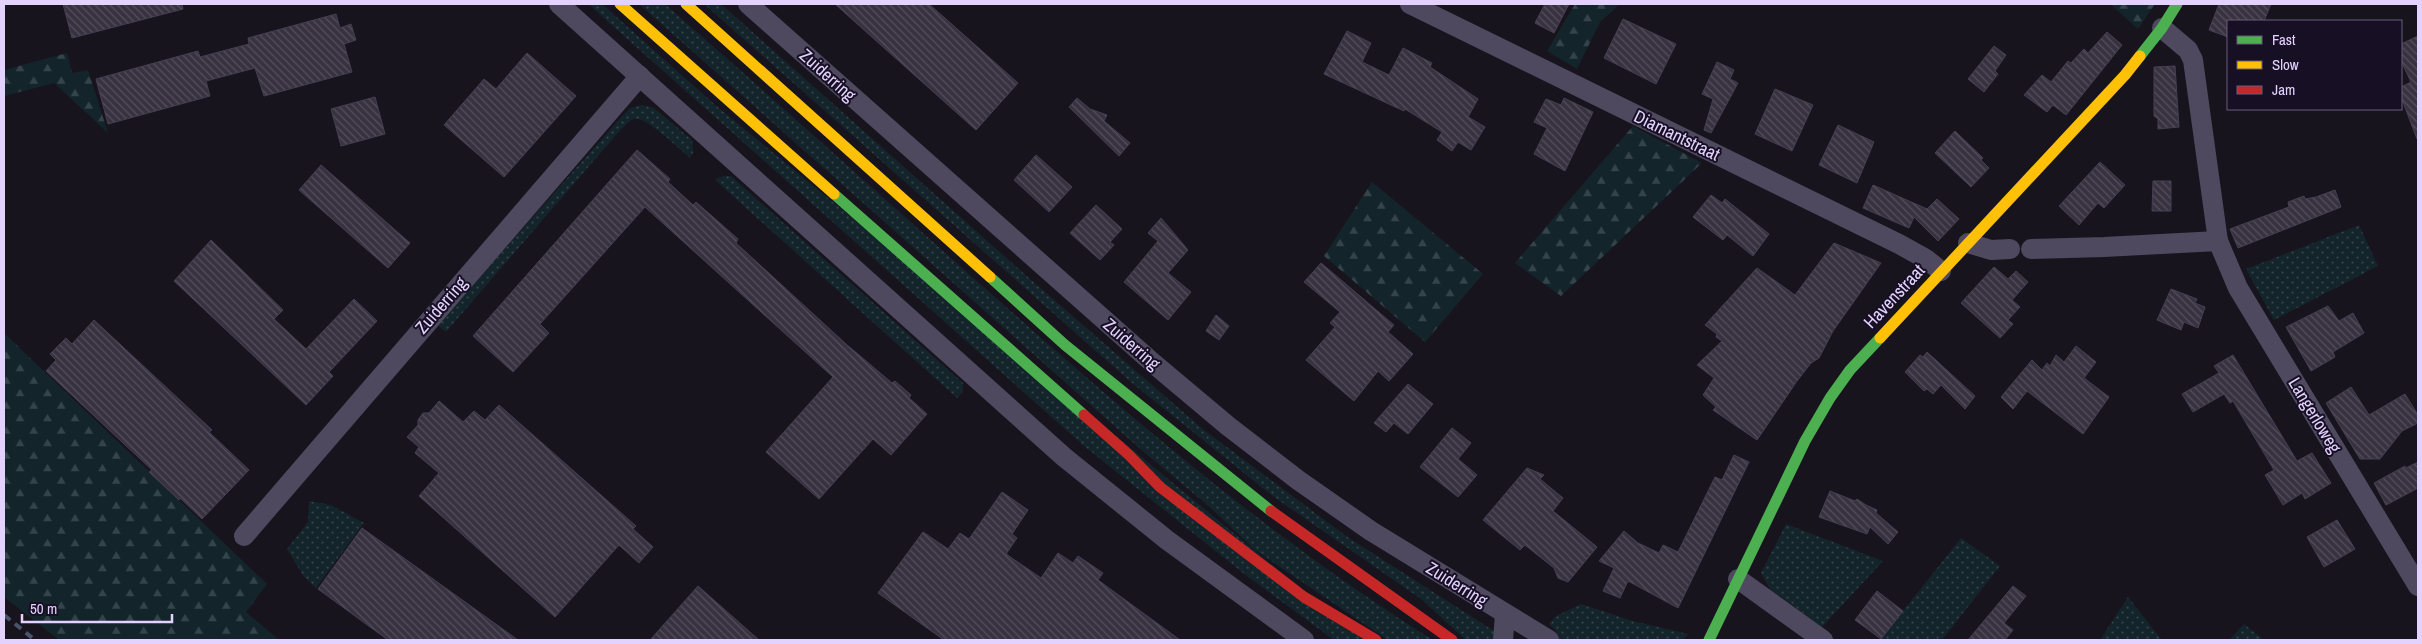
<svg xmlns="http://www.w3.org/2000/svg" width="2422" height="644" font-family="'Archivo Narrow',sans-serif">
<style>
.grass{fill:url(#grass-dots)}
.forest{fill:url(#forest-firs)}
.building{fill:url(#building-back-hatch);stroke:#463e52}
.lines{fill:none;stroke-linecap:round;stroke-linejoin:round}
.street{stroke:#4e495e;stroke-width:20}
.fast{stroke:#4caf50;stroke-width:11}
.slow{stroke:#ffc107;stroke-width:11}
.jam{stroke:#c62828;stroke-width:11}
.rail{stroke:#485469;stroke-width:4;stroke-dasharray:8 6;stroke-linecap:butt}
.labels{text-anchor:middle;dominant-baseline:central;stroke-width:4;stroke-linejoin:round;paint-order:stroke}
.street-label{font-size:18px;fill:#e2d2fd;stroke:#170f23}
</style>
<defs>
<pattern id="grass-dots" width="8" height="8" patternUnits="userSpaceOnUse" patternTransform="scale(1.25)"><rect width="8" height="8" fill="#13242a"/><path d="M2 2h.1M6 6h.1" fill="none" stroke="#35434a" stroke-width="1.8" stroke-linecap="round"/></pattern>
<pattern id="forest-firs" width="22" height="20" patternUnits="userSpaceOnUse" patternTransform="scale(1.25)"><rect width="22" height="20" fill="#13242a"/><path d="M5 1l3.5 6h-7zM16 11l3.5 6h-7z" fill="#35434a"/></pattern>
<pattern id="building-back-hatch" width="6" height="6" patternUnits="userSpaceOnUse" patternTransform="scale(1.25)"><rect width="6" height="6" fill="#383240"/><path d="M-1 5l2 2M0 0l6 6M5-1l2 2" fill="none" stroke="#544f5c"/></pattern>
</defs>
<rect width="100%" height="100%" fill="#18141e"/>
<!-- grass -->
<g class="grass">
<polygon points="588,4 602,4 713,103 1363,640 1334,640 1243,573 1084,446"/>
<path d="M639,4H665C767,93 868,184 969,274C1116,405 1265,535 1433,640H1388L1255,550L1212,509L1138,447Z"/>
<polygon points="704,4 721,4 1030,279 1204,430 1349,538 1494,631 1494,640 1466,640 1421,599 1274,497 1132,383"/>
<path d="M642,105L654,108L692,140L693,153L690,158C680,150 646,116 634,119C628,121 621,130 616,135L446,332L437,325L624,114L630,108Z"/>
<polygon points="723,176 731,176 963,383 963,391 957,398 715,180"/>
<polygon points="2359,225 2378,266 2274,320 2246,269"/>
<polygon points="309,501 331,505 364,523 316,588 304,577 287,549 308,522"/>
<polygon points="1786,524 1883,561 1822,627 1770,589 1761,573"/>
<polygon points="1961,538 2000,566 1942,640 1880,640"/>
<polygon points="2128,597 2162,640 2100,640"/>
<polygon points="1581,604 1633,621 1688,634 1683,640 1553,640 1556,631 1549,624 1556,616"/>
<polygon points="2244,624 2264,640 2229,640"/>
</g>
<!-- forest -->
<g class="forest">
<polygon points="1575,4 1620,4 1600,22 1577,69 1547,51"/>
<polygon points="2110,4 2155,4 2138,29"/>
<polygon points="67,53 72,73 88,70 108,133 54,83 4,96 4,70"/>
<polygon points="1633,126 1702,163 1561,296 1515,263"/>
<polygon points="1372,182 1483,274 1425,342 1324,256"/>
<polygon points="4,333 267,584 246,612 279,640 59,640 4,597"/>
</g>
<!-- building -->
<g class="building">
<polygon points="63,4 182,4 183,9 72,38"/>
<polygon points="835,4 929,4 1018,83 976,130"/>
<polygon points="1545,4 1569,4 1554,33 1535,23"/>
<polygon points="2219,4 2271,4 2264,21 2228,21 2228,37 2209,30"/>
<polygon points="336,14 340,28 351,24 356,40 344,44 352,72 264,96 255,68 206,81 210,96 108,124 96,79 198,51 200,57 249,44 248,38"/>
<polygon points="1623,19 1676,44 1656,84 1604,58"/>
<polygon points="1347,31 1371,43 1362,62 1389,75 1403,48 1432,63 1430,67 1478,99 1468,117 1485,127 1471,150 1458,142 1452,151 1437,140 1442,132 1405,109 1404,111 1324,74"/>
<polygon points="2107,32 2122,45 2066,115 2053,105 2047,112 2024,95 2042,75 2051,82 2068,61 2071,63 2084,49 2088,53"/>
<polygon points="2418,36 2418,139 2417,139 2401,97 2401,87 2411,82 2401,61 2401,44"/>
<polygon points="1994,46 2006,55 1995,71 1998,74 1984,92 1968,79"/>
<polygon points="527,53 576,96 504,177 444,125 484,79 496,89"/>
<polygon points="1717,62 1734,70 1730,79 1738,83 1711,133 1704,130 1713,99 1702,94"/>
<polygon points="2175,66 2179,127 2158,129 2158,119 2154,116 2154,67"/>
<polygon points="1775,89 1813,105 1792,151 1755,134"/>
<polygon points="375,97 385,134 341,146 331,109"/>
<polygon points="1077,98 1090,109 1107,115 1104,121 1130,143 1119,156 1069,107"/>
<polygon points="1564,98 1593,112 1565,171 1534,154 1547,128 1534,122 1546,99 1561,105"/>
<polygon points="1838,125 1874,142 1857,183 1819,165"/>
<polygon points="1955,131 1983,158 1981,160 1989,168 1971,187 1935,153"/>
<polygon points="637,150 670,179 668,182 693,205 696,202 738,239 736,243 846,344 892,383 895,381 911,395 909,398 927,414 891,455 873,439 819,499 766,452 833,377 645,207 540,324 549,333 513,372 473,336"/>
<polygon points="1036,155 1072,187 1049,212 1014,180"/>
<polygon points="2100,162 2125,185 2104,208 2098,203 2079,225 2059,206"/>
<polygon points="321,165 410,243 388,268 299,190"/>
<polygon points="2153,181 2171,181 2171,211 2152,211"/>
<polygon points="1873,185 1927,209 1937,199 1959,219 1938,241 1914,217 1909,228 1863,208"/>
<polygon points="2335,190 2341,207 2238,248 2230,229 2289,207 2288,202 2304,196 2305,199 2316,197"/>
<polygon points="1711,195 1722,203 1725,199 1769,234 1753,256 1727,235 1723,240 1693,217"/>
<polygon points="1096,205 1122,229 1110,242 1114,245 1100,260 1070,233"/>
<polygon points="1161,218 1188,250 1168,273 1191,292 1168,320 1124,282 1158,241 1148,233"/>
<polygon points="211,240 283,310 274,319 306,349 354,299 377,321 329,372 333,376 306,405 174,281"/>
<polygon points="1834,243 1881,263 1833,331 1819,358 1811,363 1797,381 1757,440 1713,410 1716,407 1703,395 1714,378 1697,365 1722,341 1716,337 1717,334 1705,325 1757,268 1795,295"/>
<polygon points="1321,263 1394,325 1388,332 1413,354 1389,381 1378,371 1354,401 1306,360 1335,327 1330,323 1340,312 1304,282"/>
<polygon points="1994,267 2008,279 2016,271 2028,282 2012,300 2020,307 2008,320 2013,324 2000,338 1961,303"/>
<polygon points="2171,289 2197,299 2195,303 2205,307 2198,328 2184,322 2181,330 2157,320"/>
<polygon points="2328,306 2339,321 2353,313 2364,333 2333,352 2335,357 2311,371 2286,327"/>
<polygon points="1216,315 1229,326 1219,340 1206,331"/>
<polygon points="94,320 212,430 209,432 249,470 202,519 180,498 179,500 149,472 152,470 46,371 56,360 50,354 66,338 72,344"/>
<polygon points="2076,346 2096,362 2084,378 2109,397 2083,434 2027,391 2013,409 2001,397 2032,360 2042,370 2047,363 2050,366 2056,355 2064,362"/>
<polygon points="1927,352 1975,396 1965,409 1941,385 1933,394 1927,389 1924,391 1905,372 1920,355 1923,357"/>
<polygon points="2233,355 2297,461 2312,453 2331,483 2305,499 2302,493 2283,505 2265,475 2274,470 2233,401 2230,403 2224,394 2193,412 2182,394 2219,373 2214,366"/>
<polygon points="1408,384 1433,404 1408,434 1394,423 1386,432 1374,423"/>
<polygon points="2351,387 2369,415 2405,394 2418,415 2418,423 2402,431 2380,459 2360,459 2326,403"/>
<polygon points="439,401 463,422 474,411 485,420 499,405 636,526 633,529 653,547 639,563 619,545 555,617 419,496 439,473 415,453 419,447 407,437 418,425 418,420 423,413 429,413"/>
<polygon points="1452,428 1471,443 1458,459 1477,475 1458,497 1420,467"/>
<polygon points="1734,455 1749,462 1678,608 1628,581 1620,598 1603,591 1614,568 1599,561 1624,531 1638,543 1659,553 1663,545 1678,552 1715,477 1722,480"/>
<polygon points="2418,462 2418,488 2386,505 2374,483 2405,466 2406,468"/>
<polygon points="1527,468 1544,475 1540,479 1563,498 1553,511 1597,547 1568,582 1558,578 1554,568 1525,545 1520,550 1483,520"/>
<polygon points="1830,491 1855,501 1857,499 1866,505 1877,510 1876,513 1898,532 1888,544 1870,527 1867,534 1819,517"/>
<polygon points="1002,492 1028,510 1012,534 1017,538 1006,554 1041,578 1058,553 1073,563 1078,556 1103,573 1098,580 1180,640 944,640 878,593 923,532 948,549 960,533 969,539"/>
<polygon points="2337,520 2355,549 2324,567 2307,537"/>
<polygon points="362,528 518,640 388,640 318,589"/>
<polygon points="698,586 759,640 650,640"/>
<polygon points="2013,586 2026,596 2004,623 2013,630 2005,640 1968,640"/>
<polygon points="1877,591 1903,611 1881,639 1855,620"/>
</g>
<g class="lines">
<!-- street -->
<g class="street">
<polyline points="559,4 1064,457 1167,540 1304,640"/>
<polyline points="748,4 1153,363 1228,426 1298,480 1371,531 1549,640"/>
<polyline points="1410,4 1899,244 1926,259 1941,271"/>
<polyline points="2162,28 2188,50 2193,60 2218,241 2238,288 2418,586"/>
<polyline points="1968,243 1991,250 2010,249"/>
<polyline points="2031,249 2104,247 2218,241"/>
<polyline points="244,536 640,76"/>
<polyline points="1738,579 1823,640"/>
<polyline points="1503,640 1505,614"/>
</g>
<!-- fast -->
<g class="fast">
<polyline points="2140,56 2162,28 2177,4"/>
<polyline points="834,194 1084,415"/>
<polyline points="990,277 1065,345 1271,511"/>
<polyline points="1709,640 1805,441 1830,398 1850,370 1880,338"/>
</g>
<!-- slow -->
<g class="slow">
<polyline points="620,4 834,194"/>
<polyline points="686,4 990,277"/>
<polyline points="1880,338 2125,75 2140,56"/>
</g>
<!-- jam -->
<g class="jam">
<polyline points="1084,415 1129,455 1160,487 1304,597 1376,640"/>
<polyline points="1271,511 1452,640"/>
</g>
<!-- rail -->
<polyline class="rail" points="4,615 35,640"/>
</g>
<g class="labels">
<!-- street labels -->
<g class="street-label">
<text transform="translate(828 75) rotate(42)">Zuiderring</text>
<text transform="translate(1677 135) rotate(26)">Diamantstraat</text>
<text transform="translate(1894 296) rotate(-47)">Havenstraat</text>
<text transform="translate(441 305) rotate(-49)">Zuiderring</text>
<text transform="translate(1132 344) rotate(41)">Zuiderring</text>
<text transform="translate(2315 415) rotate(59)">Langerloweg</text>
<text transform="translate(1457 584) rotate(32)">Zuiderring</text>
</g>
</g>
<!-- border -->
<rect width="2422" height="644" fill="none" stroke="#e2d2fd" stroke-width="10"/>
<!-- legend -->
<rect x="2227" y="20" width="175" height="90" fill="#170f23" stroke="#685d7a"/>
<rect x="2237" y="36" width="25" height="8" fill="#4caf50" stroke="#685d7a"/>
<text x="2272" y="45" font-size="15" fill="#e2d2fd">Fast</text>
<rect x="2237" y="61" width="25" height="8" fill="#ffc107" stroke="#685d7a"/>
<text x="2272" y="70" font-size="15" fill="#e2d2fd">Slow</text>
<rect x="2237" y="86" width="25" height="8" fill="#c62828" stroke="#685d7a"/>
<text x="2272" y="95" font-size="15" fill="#e2d2fd">Jam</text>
<!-- scale -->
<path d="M22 614v8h150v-8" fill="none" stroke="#e2d2fd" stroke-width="2.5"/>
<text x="30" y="614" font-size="15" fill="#e2d2fd" stroke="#170f23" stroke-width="4" paint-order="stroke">50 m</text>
</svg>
